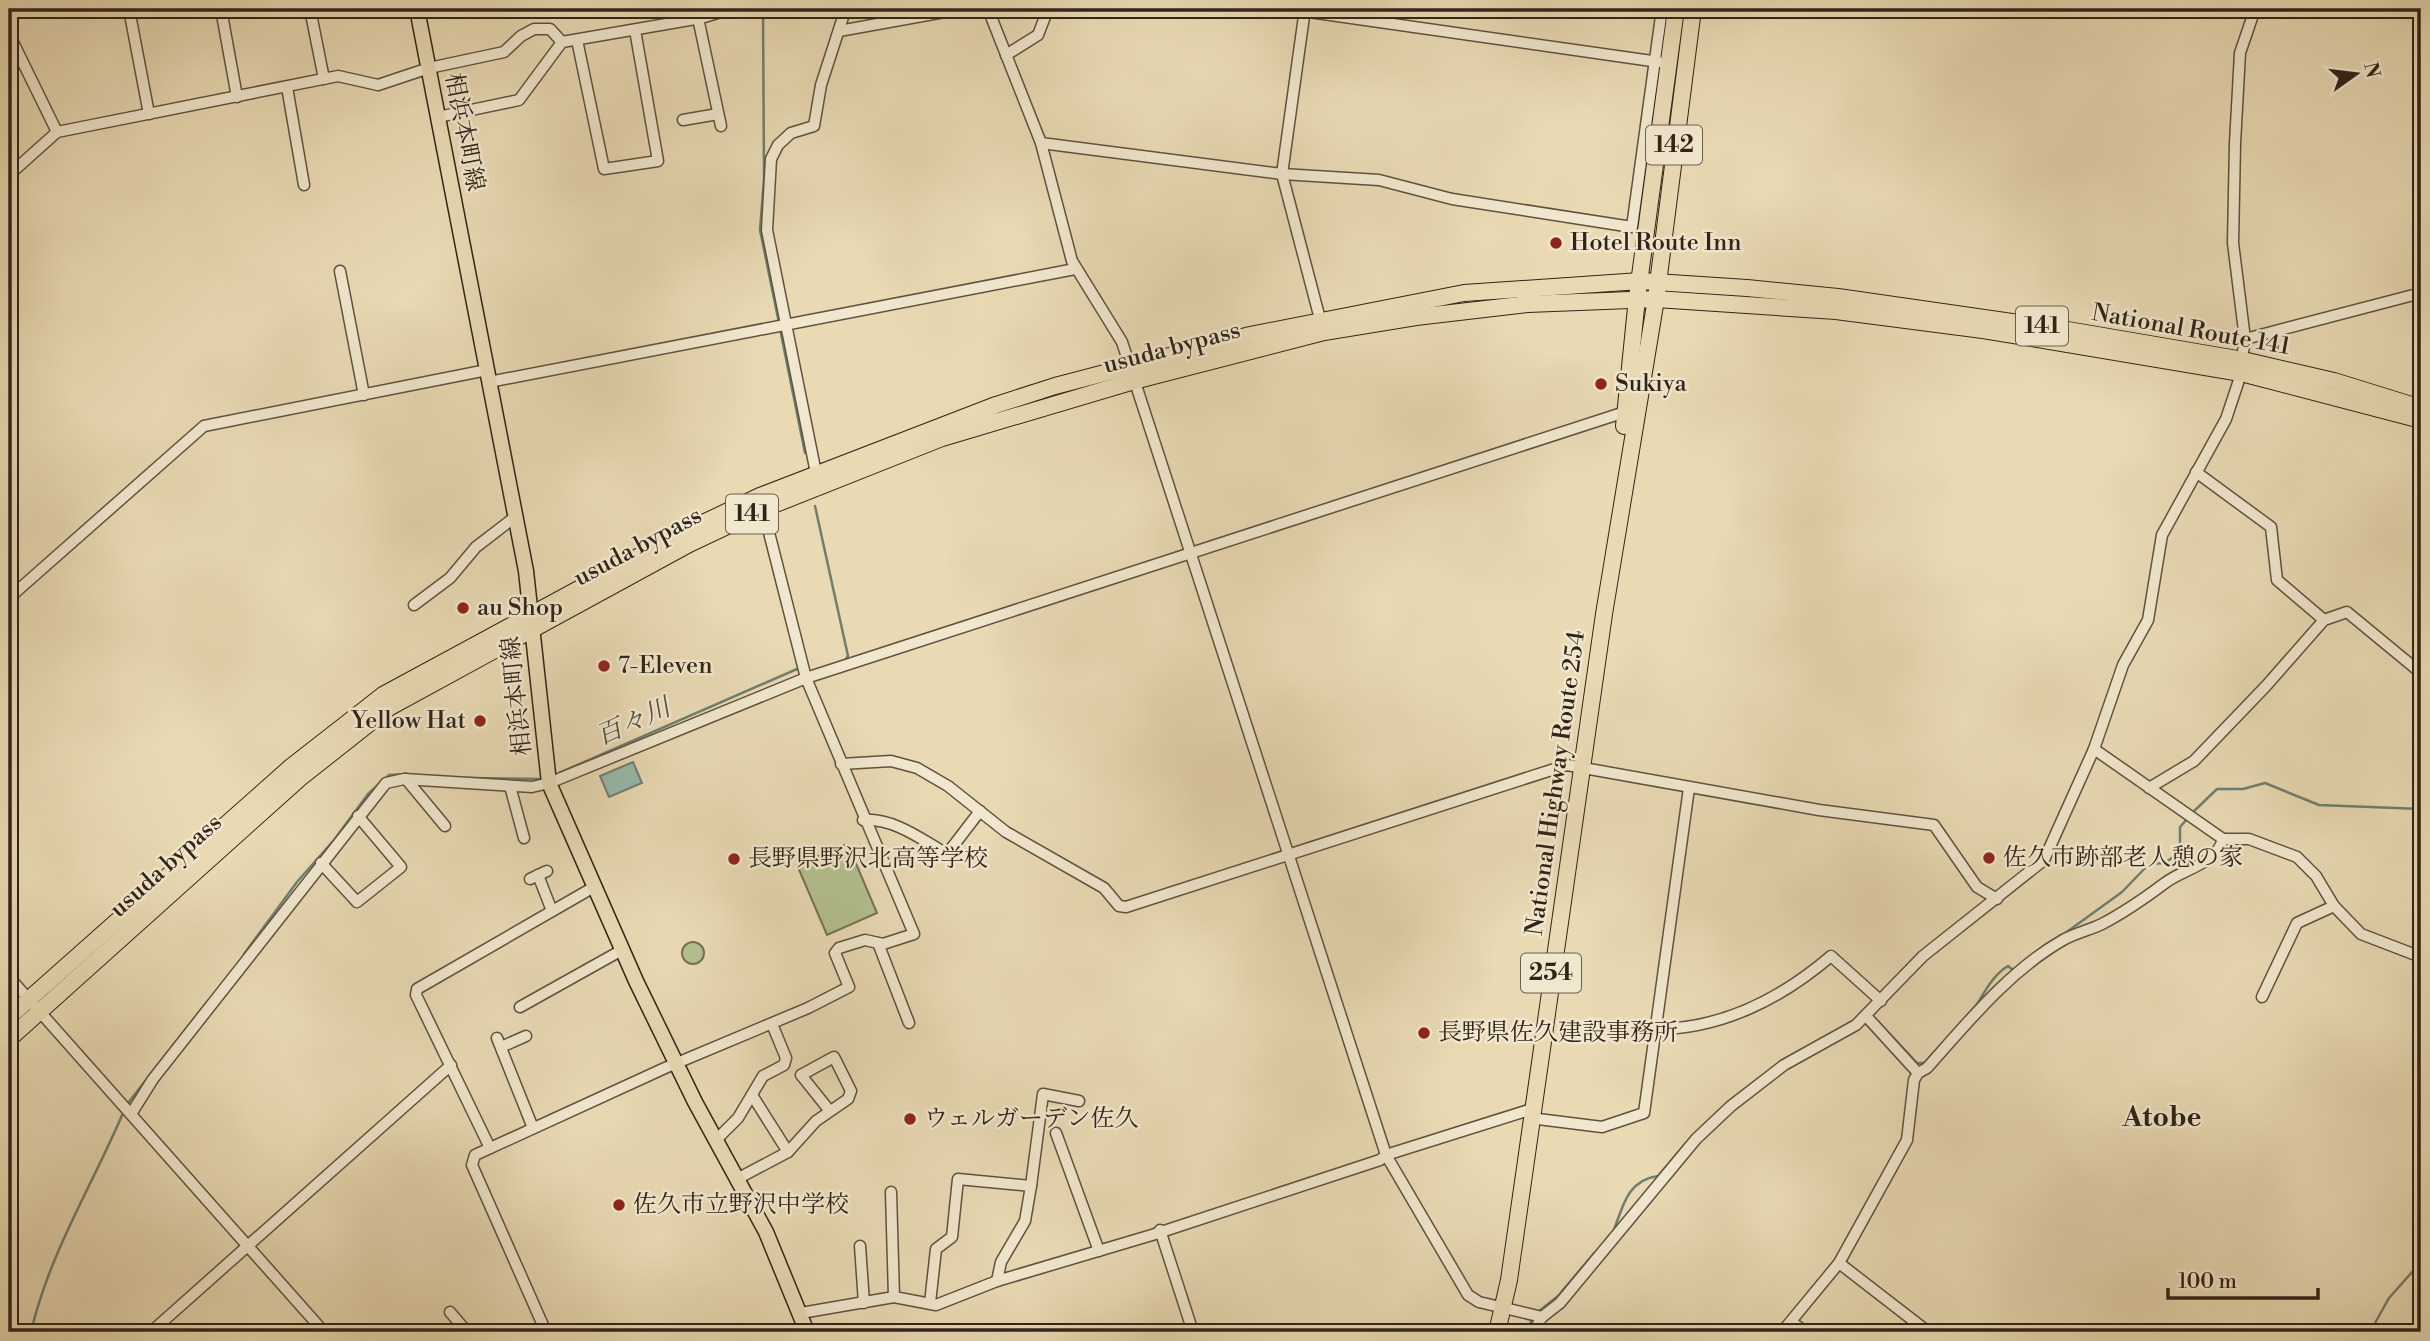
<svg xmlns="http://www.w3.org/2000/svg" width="2430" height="1341" font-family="'Libre Bodoni','Noto Serif JP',serif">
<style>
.green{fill:#b4c08f;stroke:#727254;stroke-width:2}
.water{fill:#97bbad;stroke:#6e7f71;stroke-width:2}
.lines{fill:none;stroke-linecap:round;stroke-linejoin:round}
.stream{stroke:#6e7f71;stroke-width:2.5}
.minor-casing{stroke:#5e523f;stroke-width:13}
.major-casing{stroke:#302418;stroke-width:17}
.highway-casing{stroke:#302418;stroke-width:18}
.minor{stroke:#f1e7ce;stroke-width:10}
.major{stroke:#e9dab4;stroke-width:14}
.highway{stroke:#e9dab4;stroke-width:16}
.poi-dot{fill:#8f2418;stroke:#f1e7ce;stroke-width:2.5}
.labels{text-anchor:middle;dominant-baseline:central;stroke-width:5;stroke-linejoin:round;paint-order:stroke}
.shield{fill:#f1e7ce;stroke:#6a5e4f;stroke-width:2}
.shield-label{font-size:23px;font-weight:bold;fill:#302418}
.street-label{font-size:24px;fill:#302418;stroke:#f1e7ce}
.poi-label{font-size:24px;fill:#302418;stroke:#f1e7ce;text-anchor:start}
.water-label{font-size:26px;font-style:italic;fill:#4f5145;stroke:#f1e7ce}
.quarter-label{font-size:28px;font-weight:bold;fill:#302418;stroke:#f1e7ce}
</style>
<rect width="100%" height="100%" fill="#e9dab4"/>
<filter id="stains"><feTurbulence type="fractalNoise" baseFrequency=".00286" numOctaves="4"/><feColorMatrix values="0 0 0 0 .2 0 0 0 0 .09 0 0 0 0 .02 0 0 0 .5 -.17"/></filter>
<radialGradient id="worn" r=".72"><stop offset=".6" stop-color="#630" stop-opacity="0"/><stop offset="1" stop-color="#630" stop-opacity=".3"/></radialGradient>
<!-- green -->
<g class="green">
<polygon points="844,845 849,847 877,913 827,935 797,865"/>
<circle cx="693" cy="953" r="11"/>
</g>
<!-- water -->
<polygon class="water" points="633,762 642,783 609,797 600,776"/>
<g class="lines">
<!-- stream -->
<g class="stream">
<polyline points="763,9 764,179 760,230 779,323"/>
<polyline points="780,329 805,453"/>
<polyline points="815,506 848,656 844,662"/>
<polyline points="559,773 797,669"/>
<polyline points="466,778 539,779"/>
<polyline points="2192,813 2217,789 2243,789 2265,783 2319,805 2421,809"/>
<polyline points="2064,934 2122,892 2149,864 2164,863 2180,853 2180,827 2188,818"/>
<polyline points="244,954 297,882 334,840 368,794 389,775 407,774"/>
<path d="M1976,1006C1985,991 1993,975 2008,966L2013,970"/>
<polyline points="1871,1014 1917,1063 1924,1063 1938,1048"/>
<polyline points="128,1103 208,1001"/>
<polyline points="1726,1104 1784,1059"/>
<path d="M1614,1230C1623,1205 1628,1180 1658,1176L1686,1143"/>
<polyline points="1538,1312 1558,1296 1596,1251"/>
<path d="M31,1332C49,1254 92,1186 123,1113"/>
<polyline points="1524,1332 1534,1318"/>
<polyline points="2370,1332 2389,1298 2421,1262"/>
</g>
<defs>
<g id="minor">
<polyline points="9,9 10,9"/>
<polyline points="129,9 149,114"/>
<polyline points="221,9 237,97"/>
<polyline points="310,9 324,79"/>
<polyline points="988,9 1041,143 1072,261 1122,342 1386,1155 1468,1295 1479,1302 1542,1317"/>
<polyline points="1288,9 1659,62"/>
<polyline points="1305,9 1282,174 1320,319"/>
<polyline points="698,18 721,126"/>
<polyline points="839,31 961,9"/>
<polyline points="9,34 57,132"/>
<polyline points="577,40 604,169 658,161 635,30"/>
<polyline points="1006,55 1038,35 1048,9"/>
<polyline points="287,87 304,185"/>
<polyline points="438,117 519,100 562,42"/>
<polyline points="683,120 718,114"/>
<polyline points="1041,143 1282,174 1379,180 1452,199 1632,227 1662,9"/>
<polyline points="9,175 57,132 338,76 378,85 429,68 504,52 521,36 534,29 550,29 562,42 701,18 731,9"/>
<polyline points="340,271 364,395"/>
<polyline points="2245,339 2421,293"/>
<polyline points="489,382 1075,269"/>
<polyline points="2196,472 2271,527 2277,580 2324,620"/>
<polyline points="816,473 767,230 771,159 778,145 791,133 814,126 821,85 843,17 842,9"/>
<polyline points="9,598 204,426 487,370"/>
<polyline points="414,605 450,578 476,547 515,517"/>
<polyline points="2094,749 2223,839 2249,839 2297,857 2316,876 2334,906 2361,934 2421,957"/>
<polyline points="841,764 891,761 917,768 948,786 1006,832 1104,888 1119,906 1126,907 1567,765 1819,810 1934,825 1977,887 1997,899"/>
<polyline points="406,779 445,826"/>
<polyline points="510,786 524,838"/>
<polyline points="2149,788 2194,761 2266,686 2324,620 2347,612 2421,673"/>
<path d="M863,820C894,818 921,839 947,854L980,811"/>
<polyline points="321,863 357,902 401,867 358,816"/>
<polyline points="538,875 552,911"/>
<polyline points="530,879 547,871"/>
<polyline points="878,943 909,1023"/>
<polyline points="9,977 324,1332"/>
<polyline points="2262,997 2297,923 2334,906"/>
<polyline points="520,1007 622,950"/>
<polyline points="1866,1016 1918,1073"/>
<path d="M1656,1029C1722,1029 1782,998 1831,956L1881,1001"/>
<polyline points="497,1038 533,1128"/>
<polyline points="501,1047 526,1036"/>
<polyline points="752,1095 788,1152"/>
<polyline points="131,1114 153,1079 386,783 404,779 532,787 549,783 806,678 1625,412"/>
<polyline points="1530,1118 1602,1127 1644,1113 1689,788"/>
<polyline points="1056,1133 1099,1251"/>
<polyline points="716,1140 738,1118 763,1076 784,1065 786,1058 772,1024"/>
<polyline points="490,1148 416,995 417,989 594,887"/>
<polyline points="737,1179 788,1152 816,1121 848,1099 851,1091 834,1057 801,1075 829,1110"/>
<polyline points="1031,1186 1043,1094 1079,1101"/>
<polyline points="891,1192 894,1297"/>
<polyline points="1160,1230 1193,1332"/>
<polyline points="860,1246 864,1303"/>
<polyline points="1839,1263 1923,1328"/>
<polyline points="930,1303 936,1249 952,1237 958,1179 1031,1186 1025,1221 1001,1262 997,1281"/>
<polyline points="450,1312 467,1332"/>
<polyline points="801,1313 894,1297 936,1305 997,1281 1152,1235 1380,1160 1386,1155 1532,1109"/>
<polyline points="1791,1322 1806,1332"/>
<polyline points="151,1332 451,1065"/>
<polyline points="546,1332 472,1165 475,1155 665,1068 808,1008 849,987 835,953 839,948 865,940 883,944 914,934 806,678 763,509"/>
<polyline points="1039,1332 1093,1331"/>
<polyline points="1533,1332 1542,1317 1560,1303 1696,1139 1731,1106 1784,1065 1856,1025 1923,956 2044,860 2094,749 2123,665 2148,620 2162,535 2226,419 2238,383 2245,339 2233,243 2235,143 2240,53 2255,9"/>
<path d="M1782,1332L1839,1263L1907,1140L1914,1080L1918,1073L1927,1068C1968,1022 2009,971 2063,940C2075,933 2090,930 2102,924C2125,912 2145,898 2165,883C2183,869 2217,864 2223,839"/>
</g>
<polyline id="major" points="417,9 526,571 549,783 636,981 695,1102 766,1232 807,1332"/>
<g id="highway">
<polyline points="1624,426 1637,298 1676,9"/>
<polyline points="9,1017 292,766 383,695 684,532 760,496 996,405 1055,386 1250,335 1464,293 1640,281 1747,288 1838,297 2062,329 2243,360 2334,381 2421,408"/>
<polyline points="9,1039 300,778 390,707 689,544 763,509 942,438 1134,381 1324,332 1416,317 1528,304 1656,299 1836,311 1983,330 2241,373 2421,420"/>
<polyline points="1497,1332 1509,1280 1604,614 1656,299 1693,9"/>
</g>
</defs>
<!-- minor casing -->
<use href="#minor" class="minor-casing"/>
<!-- major casing -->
<use href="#major" class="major-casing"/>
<!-- highway casing -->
<use href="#highway" class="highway-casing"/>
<!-- minor -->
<use href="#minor" class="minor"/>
<!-- major -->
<use href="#major" class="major"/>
<!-- highway -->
<use href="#highway" class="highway"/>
</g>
<!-- markers -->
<g class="poi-dot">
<circle cx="1556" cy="243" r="7"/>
<circle cx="1601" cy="384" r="7"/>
<circle cx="463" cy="608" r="7"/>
<circle cx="604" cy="666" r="7"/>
<circle cx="480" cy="721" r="7"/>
<circle cx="1989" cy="858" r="7"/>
<circle cx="734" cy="859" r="7"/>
<circle cx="1424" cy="1033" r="7"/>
<circle cx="910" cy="1119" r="7"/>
<circle cx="619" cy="1205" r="7"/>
</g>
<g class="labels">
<!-- shield labels -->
<g class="shield">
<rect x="1646" y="125.5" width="56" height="39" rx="5"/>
<rect x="2016" y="306.5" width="52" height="39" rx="5"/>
<rect x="726" y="494.5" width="52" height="39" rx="5"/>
<rect x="1521" y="953.5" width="60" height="39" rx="5"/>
</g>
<g class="shield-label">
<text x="1674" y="145">142</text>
<text x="2042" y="326">141</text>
<text x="752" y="514">141</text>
<text x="1551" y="973">254</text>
</g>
<!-- street labels -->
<g class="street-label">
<text transform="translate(464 132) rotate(79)">相浜本町線</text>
<text transform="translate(2191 330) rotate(10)">National Route 141</text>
<text transform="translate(1172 348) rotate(-15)">usuda bypass</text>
<text transform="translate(638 547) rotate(-28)">usuda bypass</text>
<text transform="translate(517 696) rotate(-96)">相浜本町線</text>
<text transform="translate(1556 783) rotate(-82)">National Highway Route 254</text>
<text transform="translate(166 866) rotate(-42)">usuda bypass</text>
</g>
<!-- poi labels -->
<g class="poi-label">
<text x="1570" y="243">Hotel Route Inn</text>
<text x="1615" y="384">Sukiya</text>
<text x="477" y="608">au Shop</text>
<text x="618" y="666">7-Eleven</text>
<text x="466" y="721" text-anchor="end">Yellow Hat</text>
<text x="2003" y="858">佐久市跡部老人憩の家</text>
<text x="748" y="859">長野県野沢北高等学校</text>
<text x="1438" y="1033">長野県佐久建設事務所</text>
<text x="924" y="1119">ウェルガーデン佐久</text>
<text x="633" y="1205">佐久市立野沢中学校</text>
</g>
<!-- water labels -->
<g class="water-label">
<text transform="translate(633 722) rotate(-24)">百々川</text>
</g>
<!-- quarter labels -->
<g class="quarter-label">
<text x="2162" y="1117">Atobe</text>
</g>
</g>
<!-- margin -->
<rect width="2430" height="1341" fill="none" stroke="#e9dab4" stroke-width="35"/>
<rect x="10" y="10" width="2409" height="1320" fill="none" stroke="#302418" stroke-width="3.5"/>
<rect x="18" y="18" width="2395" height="1306" fill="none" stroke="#302418" stroke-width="2"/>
<!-- north arrow -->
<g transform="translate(2356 74) rotate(76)" stroke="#f1e7ce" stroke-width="5" paint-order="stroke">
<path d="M0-5L12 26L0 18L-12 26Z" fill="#302418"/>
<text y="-10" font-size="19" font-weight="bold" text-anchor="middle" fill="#302418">N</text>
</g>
<!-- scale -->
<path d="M2168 1288v10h150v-10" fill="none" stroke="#302418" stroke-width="3.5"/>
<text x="2178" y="1288" font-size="21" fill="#302418" stroke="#f1e7ce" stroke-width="5" paint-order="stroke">100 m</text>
<rect width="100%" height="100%" filter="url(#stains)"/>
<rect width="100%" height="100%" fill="url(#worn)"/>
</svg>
